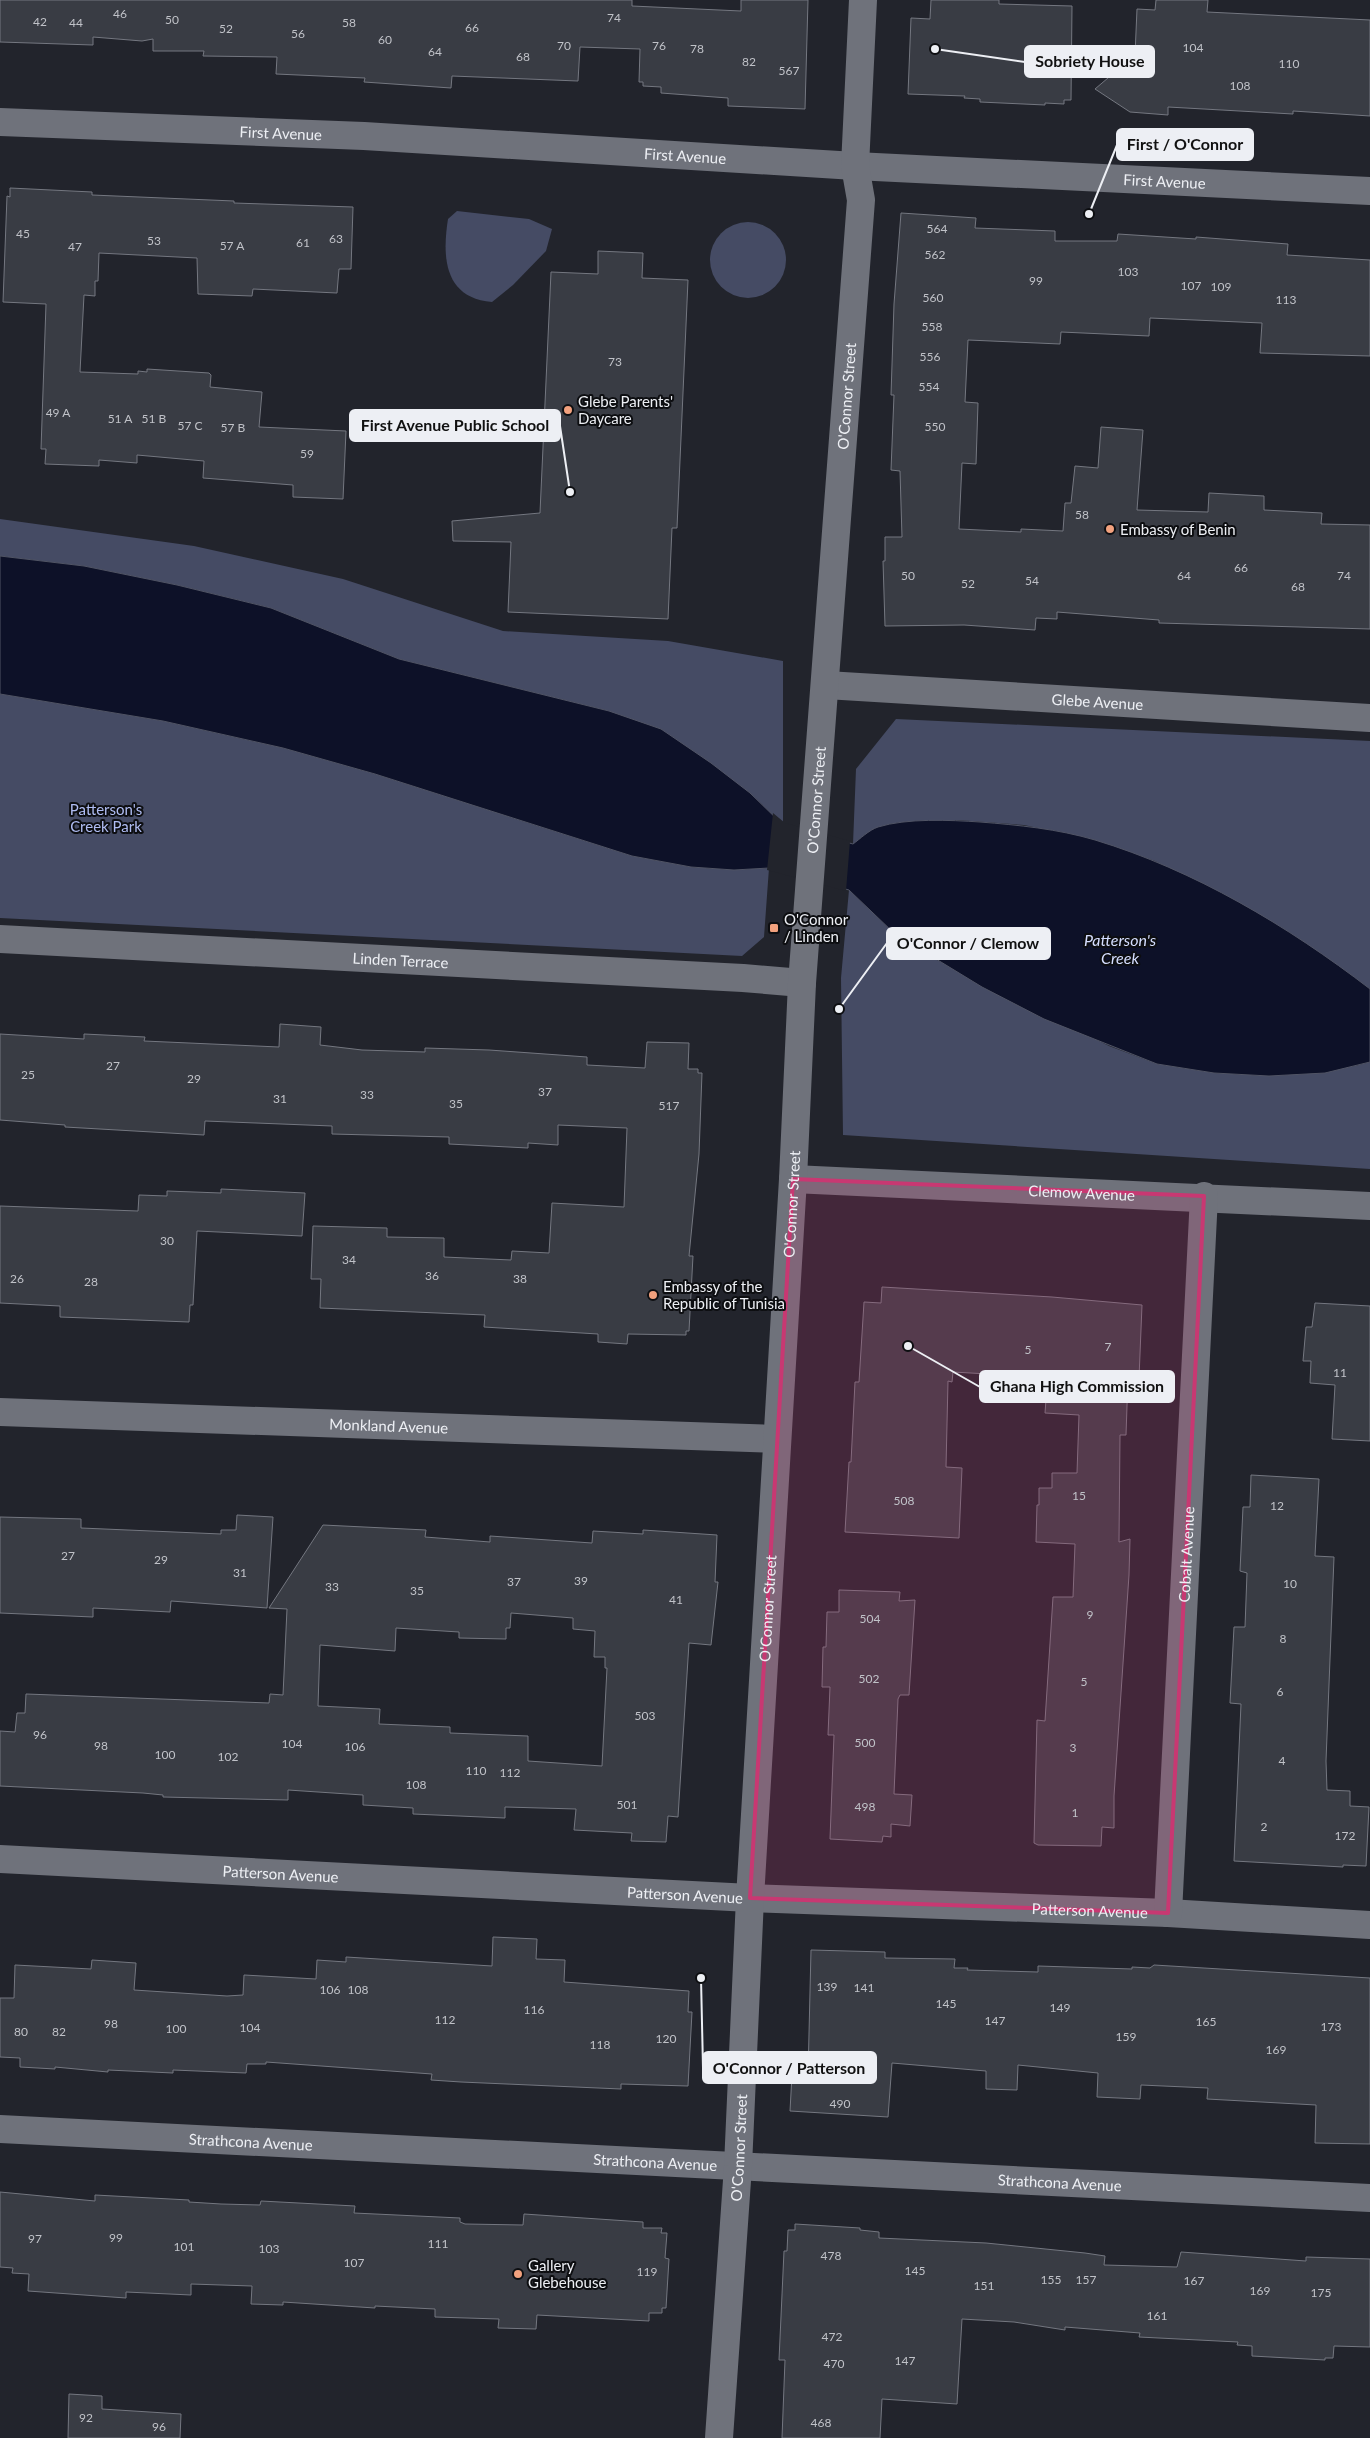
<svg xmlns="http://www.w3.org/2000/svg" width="1370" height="2438" font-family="Lato,sans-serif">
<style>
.green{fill:#454b64}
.water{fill:#0d1128;stroke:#505465}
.pier{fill:#22242c}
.building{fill:#393c44;stroke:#747780;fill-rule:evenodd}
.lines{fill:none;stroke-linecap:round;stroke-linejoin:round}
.minor{stroke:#6f727b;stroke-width:28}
.marked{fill:#c83872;fill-opacity:0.2;stroke:#c83872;stroke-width:4;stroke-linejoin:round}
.poi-dot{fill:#f2a17e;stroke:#0d0e11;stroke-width:2}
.labels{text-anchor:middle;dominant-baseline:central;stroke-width:4;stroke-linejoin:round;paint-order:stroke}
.number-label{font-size:12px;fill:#c0c2c8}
.street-label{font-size:15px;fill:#edeff4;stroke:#0d0e11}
.poi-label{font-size:15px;fill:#edeff4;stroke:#0d0e11;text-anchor:start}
.park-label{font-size:15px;fill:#b0bdf3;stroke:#0d0e11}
.water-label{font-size:16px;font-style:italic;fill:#d5deff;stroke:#0d0e11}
.leader{fill:none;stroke:#edeff4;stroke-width:2}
.callout-dot{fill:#edeff4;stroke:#0d0e11;stroke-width:2}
.callout{fill:#edeff4;stroke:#edeff4;stroke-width:2}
.callout-label{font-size:16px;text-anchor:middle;font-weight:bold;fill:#111}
</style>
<rect width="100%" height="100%" fill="#22242c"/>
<!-- green -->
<g class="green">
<path d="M457,211L529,219L552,229L546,251L513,285L492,302C444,298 442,257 448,219Z"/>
<circle cx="748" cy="260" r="38"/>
<polygon points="0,519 194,546 343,579 503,631 668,641 783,661 783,825 750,793 609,711 399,659 271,608 177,585 84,566 0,556"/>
<polygon points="0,694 163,721 283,748 375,774 632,856 691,867 734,870 769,868 764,937 742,956 0,918"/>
<polygon points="896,719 1370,741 1370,989 1296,937 1155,861 1094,840 1024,825 958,820 913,822 853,844 856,769"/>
<polygon points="849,890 895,934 921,952 1109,1046 1157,1064 1214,1073 1269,1076 1355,1066 1370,1062 1370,1169 843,1135 841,978"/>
</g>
<!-- water -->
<path class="water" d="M0,556L84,566L177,585L271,608L399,659L609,711L661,729L711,763L750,793L783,825L853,844C860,839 869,830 878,827C907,818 950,820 980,822C1018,825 1058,829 1095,840C1194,870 1288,926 1370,989V1062L1325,1073L1269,1076L1214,1073L1157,1064L1044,1019L982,987L895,934L849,890L769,868L734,870L691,867L632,856L375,774L283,748L163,721L0,694Z"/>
<!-- pier -->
<polygon class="pier" points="773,813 785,823 850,841 846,891 767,870"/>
<!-- building -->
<g class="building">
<polygon points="0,0 632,0 632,6 741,11 741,0 808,0 805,109 728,106 728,98 661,93 661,87 643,86 643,82 639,82 640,49 580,47 578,81 452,76 451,88 364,82 365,78 276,74 277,57 203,56 204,51 153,51 153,39 142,41 93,37 93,45 0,42"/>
<polygon points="931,0 999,0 999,4 1072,6 1071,100 1064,100 1064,104 1045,103 1045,105 980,102 980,99 964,98 965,96 908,94 911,18 930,19"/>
<polygon points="1156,0 1208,0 1207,12 1370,20 1370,116 1293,111 1293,114 1168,107 1168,115 1130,112 1095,89 1135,55 1137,9 1155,10"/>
<polygon points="10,188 92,192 92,195 234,201 234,203 353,207 351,269 339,269 337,293 253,289 252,296 198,294 197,258 99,253 98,281 95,281 95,296 84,295 80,372 138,374 138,371 147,372 147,369 209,373 211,375 210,387 262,392 259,427 346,431 343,499 293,497 293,485 203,478 204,461 137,455 137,463 99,460 99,466 45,464 46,449 41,449 46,304 3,302 7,196 10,197"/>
<polygon points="901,213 976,218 975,228 1055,231 1055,241 1117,241 1118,234 1196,239 1196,237 1288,244 1287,255 1370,260 1370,356 1260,353 1262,323 1150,318 1149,336 1061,332 1060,344 968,340 965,402 978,403 976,464 962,463 959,529 1021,532 1021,529 1063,531 1065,503 1071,503 1075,466 1098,468 1101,427 1143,430 1137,510 1208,512 1209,493 1264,496 1264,510 1322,513 1321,524 1370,525 1370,629 1159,623 1159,620 1057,612 1057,619 1036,618 1035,630 964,625 885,626 883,561 885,561 885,537 902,537 900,471 891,470 894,395 891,395 894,304"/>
<polygon points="598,251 643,253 642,278 688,280 677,528 672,528 668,619 508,612 511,542 453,541 452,521 540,513 551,272 598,274"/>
<polygon points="280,1024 321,1027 320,1045 362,1050 425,1052 425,1048 489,1050 587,1057 587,1065 645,1068 647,1042 689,1043 688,1069 698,1069 698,1073 702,1073 699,1154 689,1256 693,1256 689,1331 686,1331 686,1335 628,1334 627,1344 598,1342 598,1334 484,1327 485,1315 320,1308 321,1279 311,1279 313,1226 387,1228 387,1237 444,1238 444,1257 511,1260 512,1251 549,1253 552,1203 624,1207 627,1128 558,1125 558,1145 528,1143 528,1148 449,1144 449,1137 332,1134 332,1126 205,1121 204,1135 65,1127 65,1125 0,1120 0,1034 84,1039 84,1034 145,1037 144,1041 279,1047"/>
<polygon points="221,1189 305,1193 302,1236 197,1231 193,1305 190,1305 189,1322 60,1317 60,1306 0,1303 0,1206 138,1211 139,1195 167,1196 167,1191 221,1193"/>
<polygon points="882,1287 1052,1297 1142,1305 1139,1378 1128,1377 1126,1435 1120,1435 1119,1542 1130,1539 1129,1575 1114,1796 1114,1828 1102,1827 1101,1846 1038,1845 1034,1843 1037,1720 1045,1721 1053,1597 1073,1597 1075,1544 1036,1542 1037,1505 1039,1505 1039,1488 1052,1488 1052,1473 1077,1473 1079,1415 1045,1413 1047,1386 1023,1385 1023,1376 953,1372 952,1382 948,1381 946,1467 962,1468 959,1538 845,1532 849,1462 851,1462 855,1382 859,1382 864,1302 881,1303"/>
<polygon points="1315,1303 1370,1306 1370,1441 1332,1439 1335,1385 1310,1383 1311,1361 1303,1361 1306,1327 1312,1327"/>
<polygon points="1251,1475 1319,1479 1315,1556 1334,1557 1326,1761 1327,1790 1350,1791 1350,1806 1369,1807 1366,1866 1343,1865 1343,1867 1234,1861 1241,1704 1230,1703 1234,1627 1245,1627 1247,1573 1240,1571 1243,1507 1250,1507"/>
<polygon points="237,1515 273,1517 267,1608 171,1601 170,1612 93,1608 93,1617 0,1613 0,1517 81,1519 81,1528 221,1534 221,1530 236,1530"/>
<path d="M323,1525L426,1530L425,1537L490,1542V1536L592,1543L593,1531L643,1534V1530L717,1535L715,1582H718L711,1645L689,1643L678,1817L668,1816L666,1842L631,1841L632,1833L574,1830L576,1809L505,1807V1818L413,1814V1808L363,1805V1795L288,1790V1800L163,1797V1795L143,1793L0,1786V1731L15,1732L17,1713H25L26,1694L269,1703L270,1694L283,1695L287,1609L269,1608ZM511,1613L573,1618V1629L595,1631L594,1657H605V1668H607L602,1766L528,1761V1736L450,1733V1727L379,1724L380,1709L318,1706L320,1645L395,1651L396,1628L459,1632V1638L506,1639V1628H510Z"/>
<polygon points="839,1590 900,1592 899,1601 915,1600 909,1695 900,1695 898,1699 894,1794 912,1795 910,1826 891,1824 891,1837 883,1836 882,1842 830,1839 834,1735 828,1735 830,1687 822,1687 823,1647 826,1647 827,1612 839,1612"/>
<polygon points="493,1937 537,1939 536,1959 565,1960 564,1982 689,1991 688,2012 692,2012 688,2086 621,2084 621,2089 461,2082 431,2080 432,2074 266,2062 266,2064 247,2064 246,2073 173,2070 173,2073 108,2070 108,2072 55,2067 55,2069 20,2067 20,2058 0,2057 0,1998 14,1998 15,1965 91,1969 92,1960 136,1963 134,1990 227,1996 243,1995 244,1975 316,1979 317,1960 346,1962 346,1957 492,1966"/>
<polygon points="811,1950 885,1952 885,1958 955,1959 954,1968 968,1968 967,1970 1038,1972 1038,1966 1132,1969 1132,1967 1150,1968 1154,1965 1370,1978 1370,2144 1315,2143 1316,2105 1207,2099 1208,2088 1141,2085 1140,2099 1097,2097 1098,2073 1018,2065 1017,2090 986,2089 986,2071 892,2063 888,2117 790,2111 792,2075 808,2076"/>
<polygon points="0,2192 95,2201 95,2195 189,2200 189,2202 221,2204 260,2205 261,2201 355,2206 354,2213 460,2218 460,2222 465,2224 523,2225 524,2214 643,2222 643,2228 662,2228 661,2233 667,2233 665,2258 669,2259 666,2308 662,2308 662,2313 649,2313 649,2321 537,2315 536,2329 498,2328 499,2319 435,2317 435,2309 375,2306 375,2308 283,2302 283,2305 251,2304 252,2286 191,2284 191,2295 126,2292 126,2298 28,2291 29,2274 12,2273 13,2268 0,2267"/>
<polygon points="795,2224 860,2228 860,2230 879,2232 879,2238 986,2243 1085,2253 1105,2256 1104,2265 1177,2267 1181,2252 1306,2261 1306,2257 1370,2259 1370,2347 1334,2346 1333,2358 1325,2358 1325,2360 1252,2356 1252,2346 1237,2345 1238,2342 1139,2337 1140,2333 1065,2327 1065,2330 1014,2322 962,2319 957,2404 882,2399 880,2438 782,2438 785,2360 779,2360 784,2251 787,2251 788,2230 795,2230"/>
<polygon points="69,2394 102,2396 102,2409 181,2414 180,2438 68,2438"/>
</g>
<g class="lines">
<!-- minor -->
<g class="minor">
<path id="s1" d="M0,122L364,136L855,166L1370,191"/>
<path id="s2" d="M826,685L1370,718"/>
<path id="s3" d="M0,939L743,978L802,983"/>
<path id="s4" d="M793,1179L1370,1206"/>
<path id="s5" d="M0,1412L777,1439"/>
<path id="s6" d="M0,1859L750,1898L1168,1913L1370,1925"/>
<path id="s7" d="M1168,1913L1204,1196"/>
<path id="s8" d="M0,2129L1370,2198"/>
<path id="s9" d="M719,2438L738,2166L750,1898L793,1179L802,983L861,200L855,166L863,0"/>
</g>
</g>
<!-- marked area -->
<path class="marked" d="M793,1179L1204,1196L1168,1913L750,1898Z"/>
<!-- markers -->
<g class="poi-dot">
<circle cx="568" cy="410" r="5"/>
<circle cx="1110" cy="529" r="5"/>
<rect x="769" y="923" width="10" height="10" rx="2.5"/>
<circle cx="653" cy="1295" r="5"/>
<circle cx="518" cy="2274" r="5"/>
</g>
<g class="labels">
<!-- number labels -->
<g class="number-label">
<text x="120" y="13">46</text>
<text x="614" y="17">74</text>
<text x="172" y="19">50</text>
<text x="40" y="21">42</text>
<text x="76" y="22">44</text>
<text x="349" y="22">58</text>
<text x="472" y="27">66</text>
<text x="226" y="28">52</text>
<text x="298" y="33">56</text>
<text x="385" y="39">60</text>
<text x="564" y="45">70</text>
<text x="659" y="45">76</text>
<text x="1193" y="47">104</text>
<text x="697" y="48">78</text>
<text x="435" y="51">64</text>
<text x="523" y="56">68</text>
<text x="749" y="61">82</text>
<text x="1289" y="63">110</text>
<text x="789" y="70">567</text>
<text x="1240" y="85">108</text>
<text x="937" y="228">564</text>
<text x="23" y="233">45</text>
<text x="336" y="238">63</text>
<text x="154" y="240">53</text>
<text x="303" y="242">61</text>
<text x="232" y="245">57 A</text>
<text x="75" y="246">47</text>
<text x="935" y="254">562</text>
<text x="1128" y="271">103</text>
<text x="1036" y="280">99</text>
<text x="1191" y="285">107</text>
<text x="1221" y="286">109</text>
<text x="933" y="297">560</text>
<text x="1286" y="299">113</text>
<text x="932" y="326">558</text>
<text x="930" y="356">556</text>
<text x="615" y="361">73</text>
<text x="929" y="386">554</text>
<text x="58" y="412">49 A</text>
<text x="120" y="418">51 A</text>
<text x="154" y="418">51 B</text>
<text x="190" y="425">57 C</text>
<text x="935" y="426">550</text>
<text x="233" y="427">57 B</text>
<text x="307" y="453">59</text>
<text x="1082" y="514">58</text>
<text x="1241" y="567">66</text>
<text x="908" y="575">50</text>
<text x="1184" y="575">64</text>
<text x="1344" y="575">74</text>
<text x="1032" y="580">54</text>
<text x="968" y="583">52</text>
<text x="1298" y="586">68</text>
<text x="113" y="1065">27</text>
<text x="28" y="1074">25</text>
<text x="194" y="1078">29</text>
<text x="545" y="1091">37</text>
<text x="367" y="1094">33</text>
<text x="280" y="1098">31</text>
<text x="456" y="1103">35</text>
<text x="669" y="1105">517</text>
<text x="167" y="1240">30</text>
<text x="349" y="1259">34</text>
<text x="432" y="1275">36</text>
<text x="17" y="1278">26</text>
<text x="520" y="1278">38</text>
<text x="91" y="1281">28</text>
<text x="1108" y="1346">7</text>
<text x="1028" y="1349">5</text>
<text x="1340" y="1372">11</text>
<text x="1079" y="1495">15</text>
<text x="904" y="1500">508</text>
<text x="1277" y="1505">12</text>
<text x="68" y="1555">27</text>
<text x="161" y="1559">29</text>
<text x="240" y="1572">31</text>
<text x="581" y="1580">39</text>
<text x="514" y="1581">37</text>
<text x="1290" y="1583">10</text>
<text x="332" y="1586">33</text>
<text x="417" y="1590">35</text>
<text x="676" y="1599">41</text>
<text x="1090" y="1614">9</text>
<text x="870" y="1618">504</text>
<text x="1283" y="1638">8</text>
<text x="869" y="1678">502</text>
<text x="1084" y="1681">5</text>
<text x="1280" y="1691">6</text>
<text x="645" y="1715">503</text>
<text x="40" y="1734">96</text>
<text x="865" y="1742">500</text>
<text x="292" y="1743">104</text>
<text x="101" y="1745">98</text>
<text x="355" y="1746">106</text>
<text x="1073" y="1747">3</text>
<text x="165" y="1754">100</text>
<text x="228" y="1756">102</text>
<text x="1282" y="1760">4</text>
<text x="476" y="1770">110</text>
<text x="510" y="1772">112</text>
<text x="416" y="1784">108</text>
<text x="627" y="1804">501</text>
<text x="865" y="1806">498</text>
<text x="1075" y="1812">1</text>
<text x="1264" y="1826">2</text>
<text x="1345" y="1835">172</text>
<text x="827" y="1986">139</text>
<text x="864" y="1987">141</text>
<text x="330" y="1989">106</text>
<text x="358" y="1989">108</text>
<text x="946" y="2003">145</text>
<text x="1060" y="2007">149</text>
<text x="534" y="2009">116</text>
<text x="445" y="2019">112</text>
<text x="995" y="2020">147</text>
<text x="1206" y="2021">165</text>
<text x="111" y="2023">98</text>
<text x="1331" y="2026">173</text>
<text x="250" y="2027">104</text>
<text x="176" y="2028">100</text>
<text x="21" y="2031">80</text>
<text x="59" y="2031">82</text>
<text x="1126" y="2036">159</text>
<text x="666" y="2038">120</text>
<text x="600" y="2044">118</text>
<text x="1276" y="2049">169</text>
<text x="840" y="2103">490</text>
<text x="116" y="2237">99</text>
<text x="35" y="2238">97</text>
<text x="438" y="2243">111</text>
<text x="184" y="2246">101</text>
<text x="269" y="2248">103</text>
<text x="831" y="2255">478</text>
<text x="354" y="2262">107</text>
<text x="915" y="2270">145</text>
<text x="647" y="2271">119</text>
<text x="1051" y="2279">155</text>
<text x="1086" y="2279">157</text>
<text x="1194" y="2280">167</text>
<text x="984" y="2285">151</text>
<text x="1260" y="2290">169</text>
<text x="1321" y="2292">175</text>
<text x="1157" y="2315">161</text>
<text x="832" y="2336">472</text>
<text x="905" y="2360">147</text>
<text x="834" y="2363">470</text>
<text x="86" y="2417">92</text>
<text x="821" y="2422">468</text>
<text x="159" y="2426">96</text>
</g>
<!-- street labels -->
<g class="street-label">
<text stroke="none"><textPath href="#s1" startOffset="281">First Avenue</textPath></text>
<text stroke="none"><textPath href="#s1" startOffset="686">First Avenue</textPath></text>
<text stroke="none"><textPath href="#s1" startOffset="1166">First Avenue</textPath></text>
<text stroke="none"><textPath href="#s9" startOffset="2046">O'Connor Street</textPath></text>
<text stroke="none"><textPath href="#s2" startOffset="272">Glebe Avenue</textPath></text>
<text stroke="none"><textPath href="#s9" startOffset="1641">O'Connor Street</textPath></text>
<text stroke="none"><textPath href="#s3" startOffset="401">Linden Terrace</textPath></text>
<text stroke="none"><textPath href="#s4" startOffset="289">Clemow Avenue</textPath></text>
<text stroke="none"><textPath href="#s9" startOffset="1236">O'Connor Street</textPath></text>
<text stroke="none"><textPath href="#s5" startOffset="389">Monkland Avenue</textPath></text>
<text stroke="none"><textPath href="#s7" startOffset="359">Cobalt Avenue</textPath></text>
<text stroke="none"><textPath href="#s9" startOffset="831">O'Connor Street</textPath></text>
<text stroke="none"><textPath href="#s6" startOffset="281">Patterson Avenue</textPath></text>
<text stroke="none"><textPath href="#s6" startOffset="686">Patterson Avenue</textPath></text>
<text stroke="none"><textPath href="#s6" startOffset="1091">Patterson Avenue</textPath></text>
<text stroke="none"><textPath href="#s8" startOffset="251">Strathcona Avenue</textPath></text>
<text stroke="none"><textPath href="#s9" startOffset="291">O'Connor Street</textPath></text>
<text stroke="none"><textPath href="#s8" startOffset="656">Strathcona Avenue</textPath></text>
<text stroke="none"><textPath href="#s8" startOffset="1061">Strathcona Avenue</textPath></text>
</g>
<!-- poi labels -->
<g class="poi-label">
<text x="578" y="401">Glebe Parents'<tspan x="578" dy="17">Daycare</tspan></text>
<text x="1120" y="529">Embassy of Benin</text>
<text x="784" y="919">O'Connor<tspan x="784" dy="17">/ Linden</tspan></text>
<text x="663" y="1286">Embassy of the<tspan x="663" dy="17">Republic of Tunisia</tspan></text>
<text x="528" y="2265">Gallery<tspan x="528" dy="17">Glebehouse</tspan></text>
</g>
<!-- park labels -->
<g class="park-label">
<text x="106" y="809">Patterson's<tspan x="106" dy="17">Creek Park</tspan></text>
</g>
<!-- water labels -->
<g class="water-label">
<text x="1120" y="939">Patterson's<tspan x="1120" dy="18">Creek</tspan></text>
</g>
</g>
<!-- callouts -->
<path class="leader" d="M935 49L1025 62M1089 214L1117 145M570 492L560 426M839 1009L887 943M908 1346L980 1387M701 1978L703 2068"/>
<g class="callout-dot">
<circle cx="935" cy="49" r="5"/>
<circle cx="1089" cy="214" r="5"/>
<circle cx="570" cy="492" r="5"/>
<circle cx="839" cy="1009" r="5"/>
<circle cx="908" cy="1346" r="5"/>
<circle cx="701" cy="1978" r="5"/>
</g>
<g class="callout">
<rect x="1025" y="46" width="129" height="31" rx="5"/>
<rect x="1117" y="129" width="136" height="31" rx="5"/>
<rect x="350" y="410" width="210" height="31" rx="5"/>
<rect x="887" y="928" width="163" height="31" rx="5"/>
<rect x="980" y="1371" width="194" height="31" rx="5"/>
<rect x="703" y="2052" width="173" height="31" rx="5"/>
</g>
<g class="callout-label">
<text x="1090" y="67">Sobriety House</text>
<text x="1185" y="150">First / O'Connor</text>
<text x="455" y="431">First Avenue Public School</text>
<text x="968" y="949">O'Connor / Clemow</text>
<text x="1077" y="1392">Ghana High Commission</text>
<text x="789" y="2074">O'Connor / Patterson</text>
</g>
</svg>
